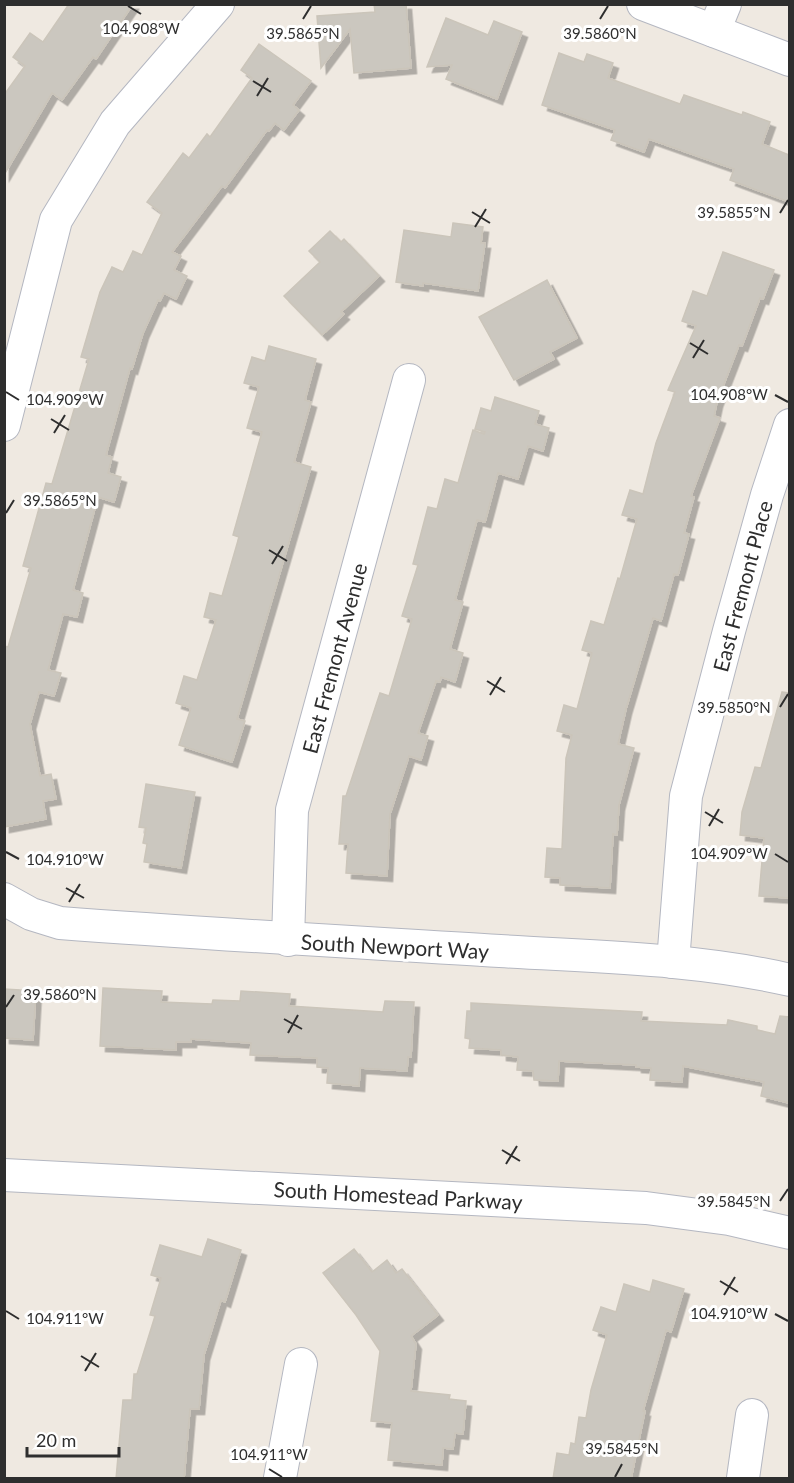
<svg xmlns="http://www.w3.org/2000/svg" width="794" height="1483" font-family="Lato,sans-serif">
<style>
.building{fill:#cbc7bf;stroke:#cbc5ba;stroke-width:1.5;filter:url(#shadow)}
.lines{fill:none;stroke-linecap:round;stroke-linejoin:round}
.minor-casing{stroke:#b4b7c1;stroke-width:34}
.minor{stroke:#fff;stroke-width:32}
.ticks{fill:none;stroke:#2e2e2e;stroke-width:2}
.labels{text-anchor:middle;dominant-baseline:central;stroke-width:6;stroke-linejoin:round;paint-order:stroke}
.street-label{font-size:21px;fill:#2e2e2e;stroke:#fff}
.ticks-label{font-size:15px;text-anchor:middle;fill:#2e2e2e;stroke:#fff;stroke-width:6;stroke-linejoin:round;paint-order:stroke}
</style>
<defs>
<filter id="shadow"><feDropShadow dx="5.5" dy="5.5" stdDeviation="0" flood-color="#0004"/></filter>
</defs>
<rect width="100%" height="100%" fill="#efe9e1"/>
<!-- building -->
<g class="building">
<polygon points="69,4 133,4 96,59 93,57 62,100 52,93 4,175 4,95 25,66 13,57 30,33 43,42"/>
<polygon points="374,4 406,4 411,68 354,73 350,29 321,68 317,16 375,12"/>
<polygon points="446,18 488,35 494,21 522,32 497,99 446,79 452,65 427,67"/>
<polygon points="259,44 311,81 293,105 299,110 284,130 275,123 269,131 267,130 225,188 222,186 172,252 181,256 174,270 187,276 176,299 164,293 160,301 158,300 143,333 132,369 130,368 106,455 112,457 108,473 121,477 114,502 98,497 73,590 83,593 77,617 63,614 48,670 61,673 54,696 39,692 30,724 40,776 51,774 56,799 43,801 46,819 4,827 4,646 8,647 31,568 23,566 46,483 52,484 89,359 81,357 100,292 112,267 123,272 133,251 142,255 162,213 147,202 183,153 189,158 207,134 210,137 252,78 241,70"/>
<polygon points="559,53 584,62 587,54 613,63 608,78 680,104 684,95 742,115 743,112 770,122 762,144 789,155 789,202 730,180 734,169 649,139 644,152 611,140 615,130 542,105"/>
<polygon points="453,223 483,227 481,243 485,243 478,291 423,283 423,286 396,282 404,230 451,237"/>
<polygon points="330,231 341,242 344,239 379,276 341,312 344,314 322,335 284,296 320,262 309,251"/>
<polygon points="723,252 774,270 763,299 760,298 742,346 739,345 717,402 714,416 720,418 691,496 694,497 684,533 689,534 678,575 674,574 661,621 653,618 626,709 618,744 634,748 619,805 617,835 613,834 610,888 560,885 560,878 545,877 547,848 562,849 566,758 572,735 557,731 564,705 577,709 592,653 582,650 591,621 604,625 618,578 620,579 637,519 622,515 630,490 643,494 656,443 675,392 668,390 696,326 682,321 693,291 707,296"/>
<polygon points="547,280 577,338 550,352 554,359 514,380 479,317"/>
<polygon points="269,346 316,359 305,400 311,402 294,462 311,467 237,719 245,721 232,762 179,745 191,708 176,703 184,676 197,680 216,620 204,617 210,593 222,596 239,537 233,535 262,432 247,428 259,387 244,383 252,357 265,361"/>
<polygon points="495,397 539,411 535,424 549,428 543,451 528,446 518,479 498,473 485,522 477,520 455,600 463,602 450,649 463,653 455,682 441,677 440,682 436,681 418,733 428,736 421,760 409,756 390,814 387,876 346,873 348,844 339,844 343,796 346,796 380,693 389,696 412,619 402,616 418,565 413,564 428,507 437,509 445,479 458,483 473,430 484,434 485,432 475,429 481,408 491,411"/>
<polygon points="782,692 789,693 789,898 759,896 764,838 740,835 742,812 755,767 761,768"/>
<polygon points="146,784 195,792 181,868 144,862 147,844 143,843 146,828 139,827"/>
<polygon points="103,988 162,991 161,1002 212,1004 213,1000 240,1001 241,991 290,994 289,1006 383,1012 385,1001 414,1002 411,1057 408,1057 407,1071 360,1068 359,1086 327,1083 328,1068 317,1067 317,1058 250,1055 251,1043 191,1039 191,1042 176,1042 176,1050 100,1046"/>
<polygon points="4,989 36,991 33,1040 4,1038"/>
<polygon points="471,1003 642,1012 641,1021 727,1025 728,1020 757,1026 757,1030 775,1034 780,1016 789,1017 789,1103 761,1096 764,1082 683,1066 682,1082 650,1080 651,1068 636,1067 636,1065 559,1061 558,1081 534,1080 533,1071 517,1070 518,1057 501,1055 501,1050 469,1048 470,1039 465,1038 467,1011 471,1011"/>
<polygon points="208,1239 241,1250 225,1302 221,1300 204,1355 199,1409 190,1409 184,1479 116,1479 123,1400 132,1400 134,1374 137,1374 155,1316 150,1315 161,1278 151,1275 160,1245 202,1257"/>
<polygon points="354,1249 372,1272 387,1260 396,1273 402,1269 438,1315 411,1336 416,1344 411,1391 450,1395 449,1399 466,1401 463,1434 455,1433 453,1449 443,1448 442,1465 388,1460 392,1423 371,1421 380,1351 356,1315 323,1273"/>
<polygon points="653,1280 684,1289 671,1332 666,1330 643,1411 645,1411 631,1479 553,1479 557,1453 569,1455 571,1443 575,1444 579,1417 586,1418 591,1390 607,1335 593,1330 601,1307 616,1312 624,1284 650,1292"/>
</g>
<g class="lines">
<defs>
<g id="minor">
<polyline points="643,4 790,60"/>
<polyline points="714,31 725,4"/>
<polyline points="4,425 56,220 115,123 218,4"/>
<path d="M4,899L31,914L60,923C206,934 353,942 500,951C596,957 695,958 790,980"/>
<polyline points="288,940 292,810 409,380"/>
<polyline points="673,962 686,796 729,631 767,495 790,425"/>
<polyline points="4,1175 646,1208 729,1219 790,1233"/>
<polyline points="280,1478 301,1364"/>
<polyline points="743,1478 752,1415"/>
</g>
</defs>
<!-- minor casing -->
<use href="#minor" class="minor-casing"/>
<!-- minor -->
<use href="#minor" class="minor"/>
</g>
<!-- ticks -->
<path class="ticks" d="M128,6L141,14M303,19L311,6M600,19L608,6M253,81L271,92M257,96L268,78M472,212L490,223M780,213L788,200M475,227L486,209M690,343L708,354M693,358L704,340M6,392L19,400M775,395L788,402M51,419L69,430M54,433L65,415M6,513L14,500M269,550L287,561M272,564L283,546M487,681L505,692M490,695L501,677M780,707L788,694M705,812L723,823M709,826L719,809M6,852L19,859M775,854L788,862M66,888L84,898M69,902L80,884M6,1007L14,995M284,1019L302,1029M288,1033L298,1015M502,1150L520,1161M506,1164L517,1146M780,1201L788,1189M720,1281L738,1292M724,1295L735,1277M6,1311L19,1319M775,1314L788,1321M81,1356L99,1367M85,1371L96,1353M269,1469L282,1477M615,1477L622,1464"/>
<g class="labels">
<!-- street labels -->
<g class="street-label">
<text transform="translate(742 586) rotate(-75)">East Fremont Place</text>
<text transform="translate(334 658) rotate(-75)">East Fremont Avenue</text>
<text transform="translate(395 946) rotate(3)">South Newport Way</text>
<text transform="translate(398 1195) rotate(3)">South Homestead Parkway</text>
</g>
</g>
<g class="ticks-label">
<text x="141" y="34">104.908°W</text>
<text x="303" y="39">39.5865°N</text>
<text x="600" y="39">39.5860°N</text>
<text x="734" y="218">39.5855°N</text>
<text x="729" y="400">104.908°W</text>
<text x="65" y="405">104.909°W</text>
<text x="60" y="506">39.5865°N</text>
<text x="734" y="713">39.5850°N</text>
<text x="729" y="859">104.909°W</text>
<text x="65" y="865">104.910°W</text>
<text x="60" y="1000">39.5860°N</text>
<text x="734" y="1207">39.5845°N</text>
<text x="729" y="1319">104.910°W</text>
<text x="65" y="1324">104.911°W</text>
<text x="622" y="1454">39.5845°N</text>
<text x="269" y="1460">104.911°W</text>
</g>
<!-- border -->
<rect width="794" height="1483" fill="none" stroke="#2e2e2e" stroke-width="12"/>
<!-- scale -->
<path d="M27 1447v9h92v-9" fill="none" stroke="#2e2e2e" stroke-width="3"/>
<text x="36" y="1447" font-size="18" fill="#2e2e2e" stroke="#ffffff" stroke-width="4.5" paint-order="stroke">20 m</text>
</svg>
